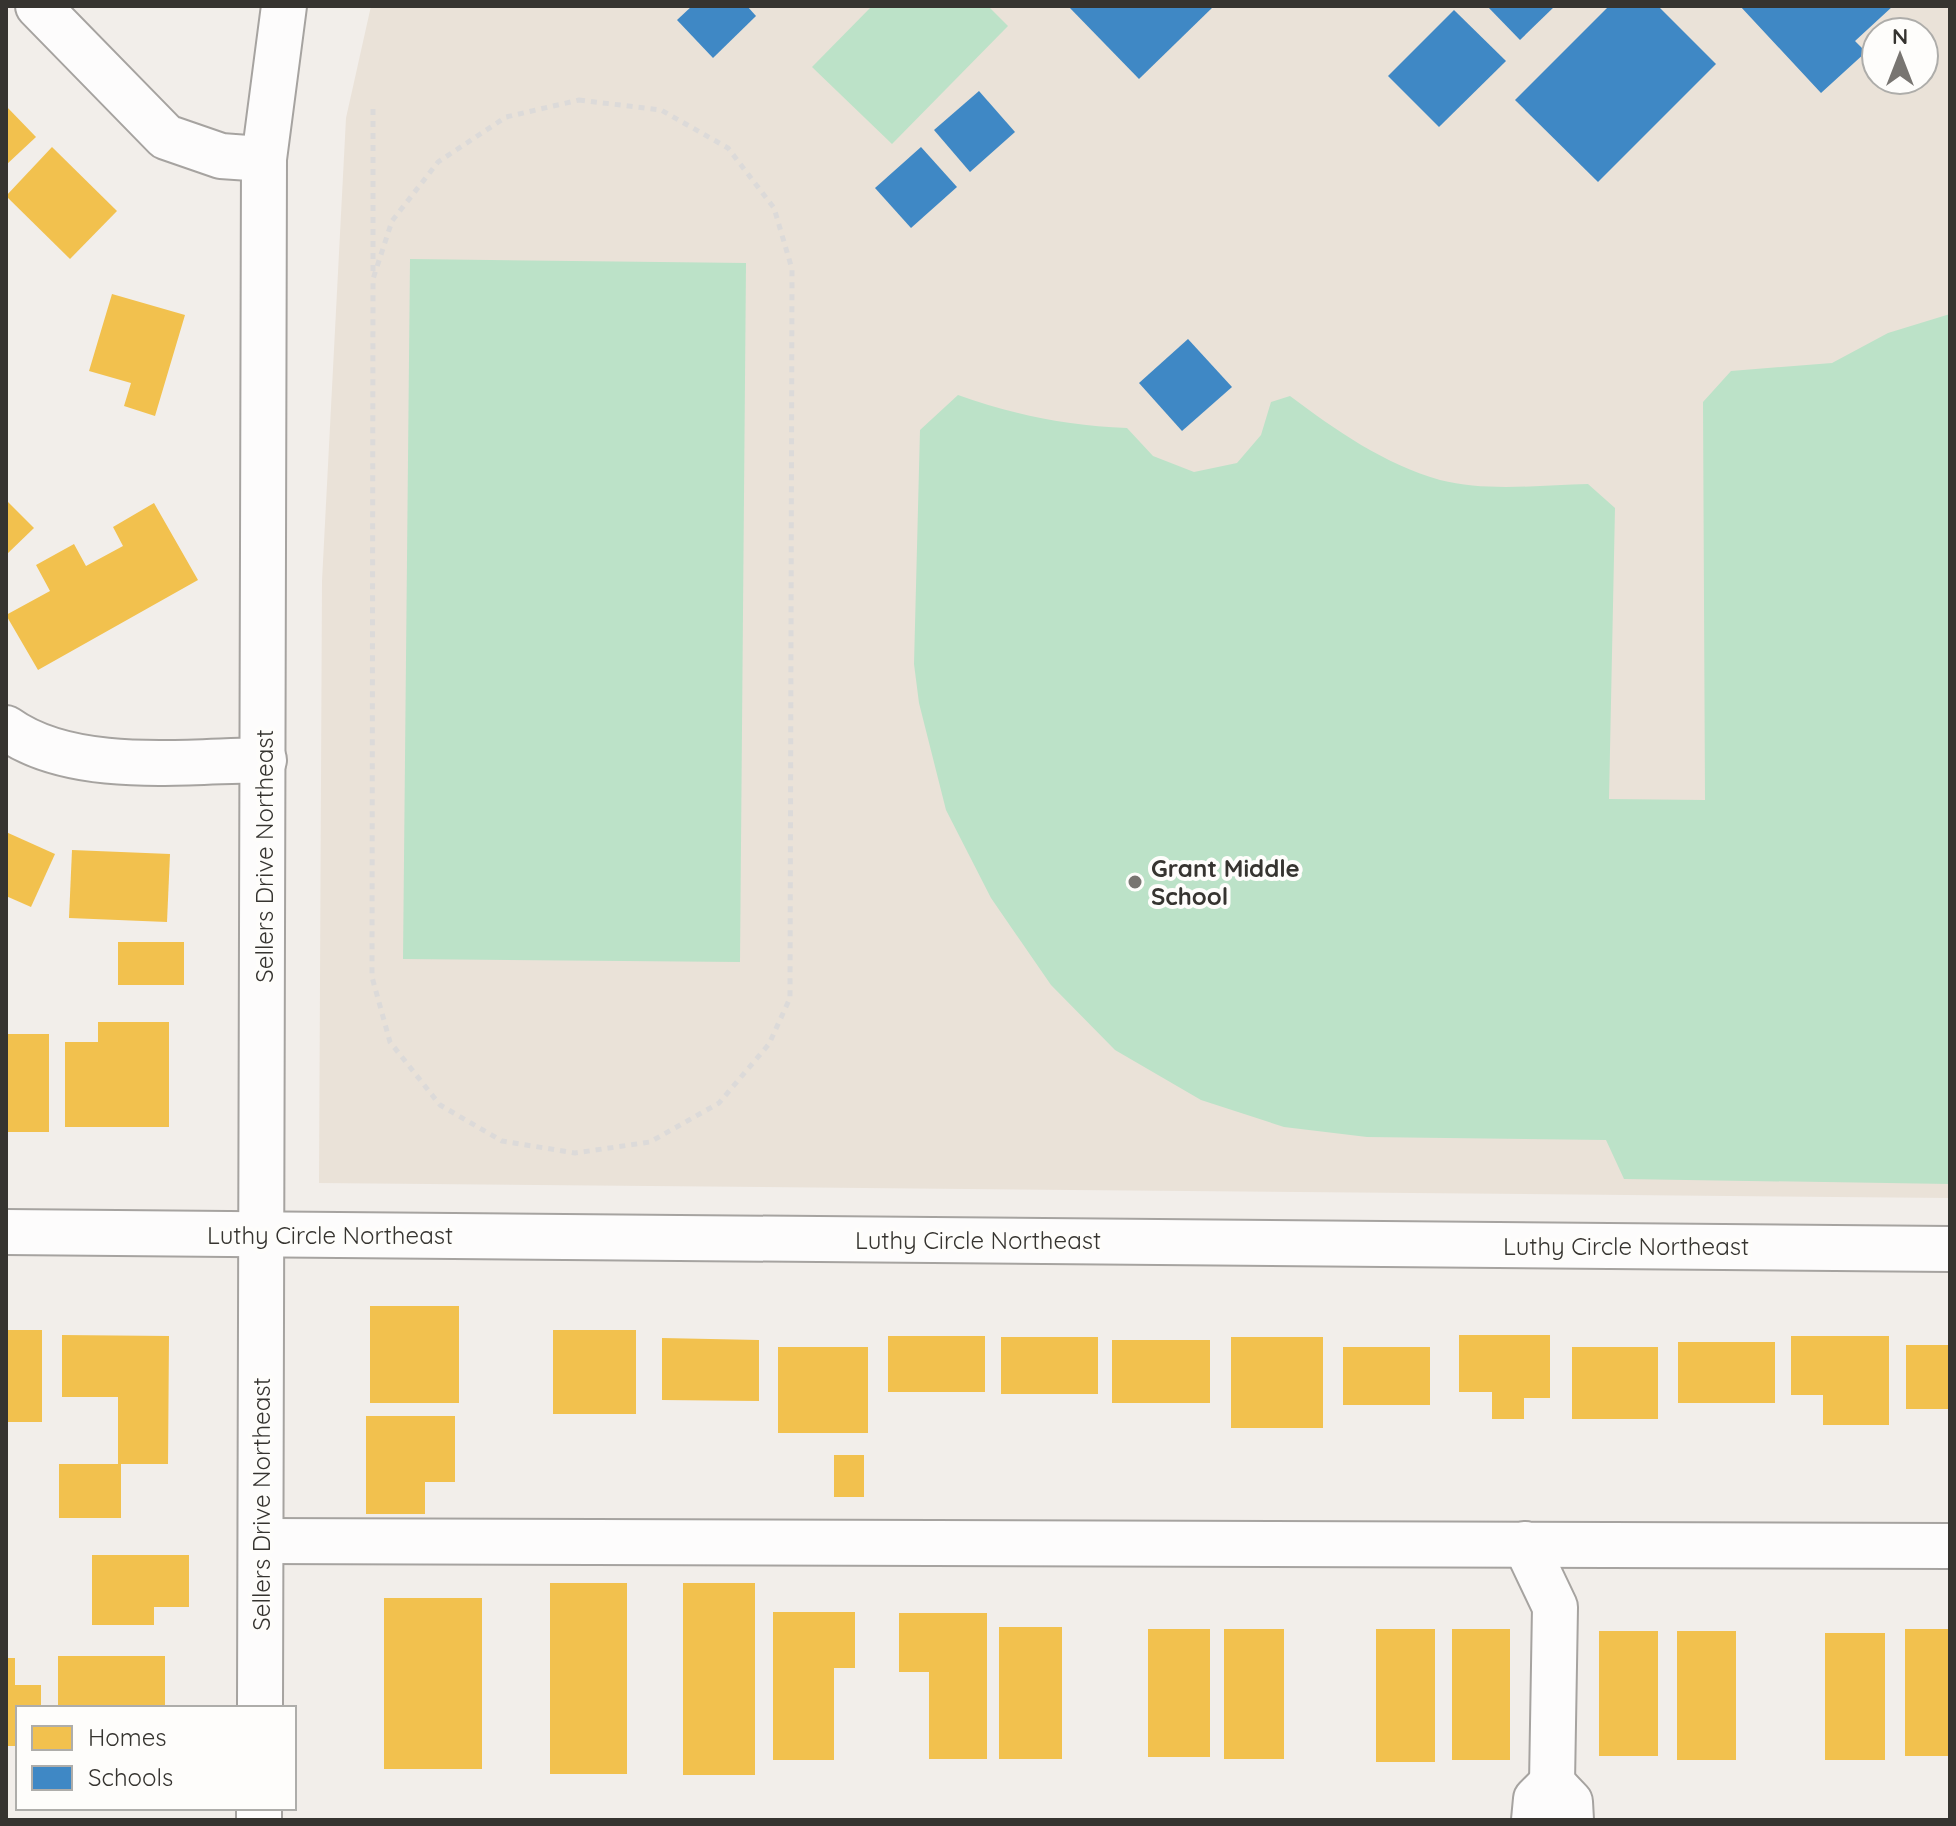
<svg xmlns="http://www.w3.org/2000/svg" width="1956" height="1826" font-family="Quicksand,sans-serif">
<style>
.built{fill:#eae2d8;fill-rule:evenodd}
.green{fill:#bce2c8}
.homes{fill:#f2c14e}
.schools{fill:#3f88c5}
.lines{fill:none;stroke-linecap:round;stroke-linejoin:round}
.minor-casing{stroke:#a6a3a0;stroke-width:48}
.path{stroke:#dcdad9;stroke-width:5;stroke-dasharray:6 6;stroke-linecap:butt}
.minor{stroke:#fdfcfc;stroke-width:44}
.poi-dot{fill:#787571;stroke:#fefdfb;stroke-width:3}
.labels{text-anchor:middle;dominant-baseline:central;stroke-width:8;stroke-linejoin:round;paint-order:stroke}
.street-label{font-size:24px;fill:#363430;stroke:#fefdfb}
.poi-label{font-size:24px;font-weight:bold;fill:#363430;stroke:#fefdfb;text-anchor:start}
</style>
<rect width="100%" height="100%" fill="#f2eeea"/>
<!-- built -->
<path class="built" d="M371,6H1950V1198L319,1183L322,581L346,118ZM1876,32H1924V80H1876Z"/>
<!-- green -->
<g class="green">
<polygon points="872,6 988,6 1008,26 892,144 812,67"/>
<polygon points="410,259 746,263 740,962 403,959"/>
<path d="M1950,314V1184L1624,1179L1606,1140L1367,1137L1284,1127L1201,1100L1115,1050L1051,985L991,898L946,810L919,703L914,664L920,430L958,395C1015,415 1067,426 1127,428L1153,456L1194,472L1237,463L1261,435L1271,402L1290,396C1337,431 1384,464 1440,480C1487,492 1540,485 1588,484L1615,508L1609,799L1705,800L1703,402L1731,371L1832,363L1888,333Z"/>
</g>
<!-- homes -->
<g class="homes">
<polygon points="6,106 36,137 6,165"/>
<polygon points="52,147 117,211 70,259 6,196"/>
<polygon points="112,294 185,315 155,416 124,406 131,383 89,371"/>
<polygon points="6,500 34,528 6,555"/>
<polygon points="154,503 198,580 38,670 6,615 50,591 36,565 74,544 86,566 123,546 113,527"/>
<polygon points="6,832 55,854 31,907 6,896"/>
<polygon points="72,850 170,854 167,922 69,918"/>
<rect x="118" y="942" width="66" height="43"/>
<polygon points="98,1022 169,1022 169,1127 65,1127 65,1042 98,1042"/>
<rect x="6" y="1034" width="43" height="98"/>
<rect x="370" y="1306" width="89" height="97"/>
<rect x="6" y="1330" width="36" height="92"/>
<rect x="553" y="1330" width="83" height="84"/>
<polygon points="62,1335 169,1336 168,1464 121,1464 121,1518 59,1518 59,1464 118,1464 118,1397 62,1397"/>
<polygon points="1459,1335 1550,1335 1550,1398 1524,1398 1524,1419 1492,1419 1492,1392 1459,1392"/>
<rect x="888" y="1336" width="97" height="56"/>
<polygon points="1791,1336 1889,1336 1889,1425 1823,1425 1823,1395 1791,1395"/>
<rect x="1001" y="1337" width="97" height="57"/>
<rect x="1231" y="1337" width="92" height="91"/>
<polygon points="662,1338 759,1340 759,1401 662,1400"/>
<rect x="1112" y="1340" width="98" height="63"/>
<rect x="1678" y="1342" width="97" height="61"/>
<rect x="1906" y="1345" width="44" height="64"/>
<rect x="778" y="1347" width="90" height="86"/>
<rect x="1343" y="1347" width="87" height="58"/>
<rect x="1572" y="1347" width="86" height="72"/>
<polygon points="366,1416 455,1416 455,1482 425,1482 425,1514 366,1514"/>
<rect x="834" y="1455" width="30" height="42"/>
<polygon points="92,1555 189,1555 189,1607 154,1607 154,1625 92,1625"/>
<rect x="550" y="1583" width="77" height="191"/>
<rect x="683" y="1583" width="72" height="192"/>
<rect x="384" y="1598" width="98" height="171"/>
<polygon points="773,1612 855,1612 855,1668 834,1668 834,1760 773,1760"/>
<polygon points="899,1613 987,1613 987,1759 929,1759 929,1672 899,1672"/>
<rect x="999" y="1627" width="63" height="132"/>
<rect x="1148" y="1629" width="62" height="128"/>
<rect x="1224" y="1629" width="60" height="130"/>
<rect x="1376" y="1629" width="59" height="133"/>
<rect x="1452" y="1629" width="58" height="131"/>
<rect x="1905" y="1629" width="45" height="127"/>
<rect x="1599" y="1631" width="59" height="125"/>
<rect x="1677" y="1631" width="59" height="129"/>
<rect x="1825" y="1633" width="60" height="127"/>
<rect x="58" y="1656" width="107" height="52"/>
<polygon points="6,1658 15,1658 15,1685 41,1685 41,1708 18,1708 18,1746 6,1746"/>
</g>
<!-- schools -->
<g class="schools">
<polygon points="692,6 747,6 756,16 713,58 677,20"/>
<polygon points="1068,6 1214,6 1139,79"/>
<polygon points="1487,6 1555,6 1520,40"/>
<polygon points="1609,6 1658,6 1716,64 1598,182 1515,100"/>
<polygon points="1740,6 1893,6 1855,41 1866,52 1821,93"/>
<polygon points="1454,10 1506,61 1439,127 1388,76"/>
<polygon points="979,91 1015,132 970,172 934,130"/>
<polygon points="921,147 957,187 911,228 875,188"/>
<polygon points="1188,339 1232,387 1182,431 1139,383"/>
</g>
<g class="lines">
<defs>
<g id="minor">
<polyline points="38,6 166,137 221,156 264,159"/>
<path d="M6,728C73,776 185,761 264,760"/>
<polyline points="6,1232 1950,1249"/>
<polyline points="261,1541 1950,1546"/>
<polyline points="1525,1544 1555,1607 1552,1783"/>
<polyline points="260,1708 264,159 284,6"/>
<polyline points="259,1820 259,1808"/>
<polyline points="1534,1820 1536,1799 1552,1783 1570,1802 1571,1820"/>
</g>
</defs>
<!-- minor casing -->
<use href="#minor" class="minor-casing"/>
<!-- path -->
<g class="path">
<polygon points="579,100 661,110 728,148 774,208 792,269 790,998 769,1044 719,1103 650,1142 575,1153 502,1141 440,1105 390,1042 372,977 373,279 392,221 438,162 506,117"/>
<polyline points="373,109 373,274"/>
</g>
<!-- minor -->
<use href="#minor" class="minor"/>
</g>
<!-- markers -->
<circle class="poi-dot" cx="1135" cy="882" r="8"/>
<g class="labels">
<!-- street labels -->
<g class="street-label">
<text transform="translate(264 856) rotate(-90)">Sellers Drive Northeast</text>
<text x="330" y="1235">Luthy Circle Northeast</text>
<text x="978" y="1240">Luthy Circle Northeast</text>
<text x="1626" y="1246">Luthy Circle Northeast</text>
<text transform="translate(261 1504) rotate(-90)">Sellers Drive Northeast</text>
</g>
<!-- poi labels -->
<g class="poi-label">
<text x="1151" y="868">Grant Middle<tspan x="1151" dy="28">School</tspan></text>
</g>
</g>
<!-- border -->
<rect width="1956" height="1826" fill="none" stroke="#363430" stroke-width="16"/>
<!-- legend -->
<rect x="16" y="1706" width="280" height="104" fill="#fefdfb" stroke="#aeadaa" stroke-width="2"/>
<rect x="32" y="1726" width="40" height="24" fill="#f2c14e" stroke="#aeadaa" stroke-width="2"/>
<text x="88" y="1746" font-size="24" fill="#363430">Homes</text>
<rect x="32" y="1766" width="40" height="24" fill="#3f88c5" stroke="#aeadaa" stroke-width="2"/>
<text x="88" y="1786" font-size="24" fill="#363430">Schools</text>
<!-- north arrow -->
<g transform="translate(1900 56)"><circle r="38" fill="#fefdfb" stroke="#aeadaa" stroke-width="2"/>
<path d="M0-6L14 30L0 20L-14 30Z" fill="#787571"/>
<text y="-12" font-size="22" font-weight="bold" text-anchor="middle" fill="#363430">N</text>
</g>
</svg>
